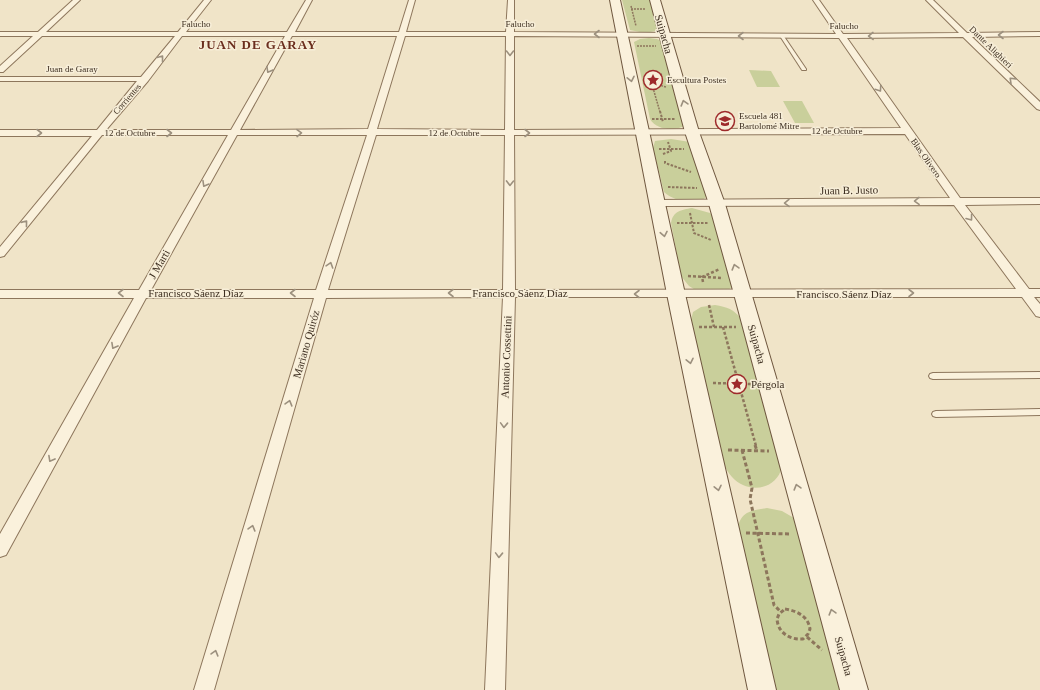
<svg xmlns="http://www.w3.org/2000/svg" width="1040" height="690" font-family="'Times New Roman',serif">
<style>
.green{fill:#c9cf9b}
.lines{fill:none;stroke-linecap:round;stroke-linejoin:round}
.lane-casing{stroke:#8d765c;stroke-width:2}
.street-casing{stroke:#8d765c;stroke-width:2}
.secondary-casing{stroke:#6f573f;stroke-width:2}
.path-far3{stroke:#8d765c;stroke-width:1.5;stroke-dasharray:2 1;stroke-linecap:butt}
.path-far2{stroke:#8d765c;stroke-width:2;stroke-dasharray:2.5 1.5;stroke-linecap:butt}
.path-far1{stroke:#8d765c;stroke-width:2.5;stroke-dasharray:3 2;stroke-linecap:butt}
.path{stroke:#8d765c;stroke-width:3;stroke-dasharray:4 2.5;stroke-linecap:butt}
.lane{fill:#faf1dc;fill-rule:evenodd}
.street{fill:#faf1dc;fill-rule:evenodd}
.secondary{fill:#faf1dc;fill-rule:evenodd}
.oneway{stroke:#9c907e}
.labels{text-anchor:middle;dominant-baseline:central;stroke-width:3;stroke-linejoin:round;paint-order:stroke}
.far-street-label{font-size:9px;fill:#3d2e20;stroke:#f7eed8}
.far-poi-label{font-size:9px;fill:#3d2e20;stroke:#f7eed8;text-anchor:start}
.street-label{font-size:11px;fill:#3d2e20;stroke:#f7eed8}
.poi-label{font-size:11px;fill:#3d2e20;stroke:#f7eed8;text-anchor:start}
.far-district-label{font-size:13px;font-weight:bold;letter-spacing:1px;fill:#6b2e1e;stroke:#f7eed8}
</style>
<rect width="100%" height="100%" fill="#f0e4c8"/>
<!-- green -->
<g class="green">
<polygon points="622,0 651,0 661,30 645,33 630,30"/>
<path d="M649,38L657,39L663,42L686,125C676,131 657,131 650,119L634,42L640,39Z"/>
<polygon points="749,70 771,71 780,87 757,87"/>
<polygon points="783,101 802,101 814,123 795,123"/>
<path d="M671,139L690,142L709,194C700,207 674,202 664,192L653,148L655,141Z"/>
<path d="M692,208L710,213L715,218L733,286L728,290L697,291L689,286L681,276L671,223C673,211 681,210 692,208Z"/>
<path d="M715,305C727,307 734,309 741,319L782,467C776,491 747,494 732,477C728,473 726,468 723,463L691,320L693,312L701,307Z"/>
<path d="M767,508L782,511L794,518L850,690H771L737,532C740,512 748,511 767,508Z"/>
</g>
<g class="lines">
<defs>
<g id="lane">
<polygon points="781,35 783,35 806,69 806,70 802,70 780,36"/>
<polygon points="1040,372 1040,378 933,379 930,378 929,376 930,374 933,373"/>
<polygon points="1040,409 1040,415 936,417 933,416 932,414 933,412 936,411"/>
</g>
<path id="street" d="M73,0H80L46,32H178L204,0H211L186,32H287L306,0H312L295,32H399L409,0H415L406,32H506L508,0H514V32L836,34L813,0H819L843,34L959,33L926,0H933L967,33L1040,32V36L972,37L1040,102V110L1037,109L963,37L847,38L960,198H1040V204L965,205L1029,289H1040V297H1034L1040,304V317L1036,316L1022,297H515L505,690H485L503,297L326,298L214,690H194L314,298H146L6,555L0,557V534L134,298H0V290H139L228,135H102L4,256L0,257V247L92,136H0V130H97L137,81H0V77H141L175,36H42L3,72H0V66L33,36H0V32H38ZM182,36H285L231,130H106L148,81ZM292,36H397L368,129L240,130ZM405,36H506L505,130L377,129ZM514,36L839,38L901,128L514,130ZM905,134L950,198L658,200L653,203L658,206L954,205L1016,289L515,290L514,135ZM237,135H367L316,290H151ZM376,135H505L503,290H328Z"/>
<g id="secondary">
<polygon points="610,0 620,0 685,294 776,690 748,690 667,294"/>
<polygon points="650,0 660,0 699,132 725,204 868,690 840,690 734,294 709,204 685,132"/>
</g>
</defs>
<!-- lane casing -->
<use href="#lane" class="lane-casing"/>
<!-- street casing -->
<use href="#street" class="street-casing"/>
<!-- secondary casing -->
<use href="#secondary" class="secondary-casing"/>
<!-- path-far3 -->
<g class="path-far3">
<polyline points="631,6 636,26"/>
<polyline points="631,9 645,9"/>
<polyline points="637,46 656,46"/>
<polyline points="662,74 656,76 659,85 666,87"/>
<polyline points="659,85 653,88 660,112"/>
</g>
<!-- path-far2 -->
<g class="path-far2">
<polyline points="660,111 663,122"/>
<polyline points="652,119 675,119"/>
<polyline points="659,149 684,149"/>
<polyline points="663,154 671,151 668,142"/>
<polyline points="665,161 665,163 691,172"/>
<polyline points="668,187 697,188"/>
<polyline points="690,213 694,233 711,240"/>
<polyline points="677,223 708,223"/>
</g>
<!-- path-far1 -->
<g class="path-far1">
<polyline points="688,276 723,278"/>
<polyline points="703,282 702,277 720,269"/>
<polyline points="709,305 714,327"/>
<polyline points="699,327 736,327"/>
<polyline points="723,327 756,446"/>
<polyline points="713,383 752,384"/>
</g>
<!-- path -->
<g class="path">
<polyline points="755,445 757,451"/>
<polyline points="728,450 769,451"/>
<polyline points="742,450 752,488 750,499 774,605 781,612"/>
<polyline points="746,533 791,534"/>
<path d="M785,609C797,611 808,616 810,629L808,634L803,639C790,640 778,633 777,619L779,614Z"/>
<polyline points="807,637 822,650"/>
</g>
<!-- lane -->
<use href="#lane" class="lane"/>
<!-- street -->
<use href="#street" class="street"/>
<!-- secondary -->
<use href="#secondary" class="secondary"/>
</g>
<!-- one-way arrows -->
<defs><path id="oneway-chevron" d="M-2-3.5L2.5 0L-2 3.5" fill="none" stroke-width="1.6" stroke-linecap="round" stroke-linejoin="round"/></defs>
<g class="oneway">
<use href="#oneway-chevron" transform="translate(597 34) rotate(180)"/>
<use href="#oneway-chevron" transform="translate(1001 35) rotate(180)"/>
<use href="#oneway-chevron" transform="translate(741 36) rotate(-180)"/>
<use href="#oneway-chevron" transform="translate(871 36) rotate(179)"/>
<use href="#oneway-chevron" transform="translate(510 53) rotate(90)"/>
<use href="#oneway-chevron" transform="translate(161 58) rotate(-52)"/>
<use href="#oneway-chevron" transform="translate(269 70) rotate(119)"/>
<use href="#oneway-chevron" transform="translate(631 79) rotate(78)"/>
<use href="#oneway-chevron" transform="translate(1012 80) rotate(-136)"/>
<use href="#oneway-chevron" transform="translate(879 89) rotate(56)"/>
<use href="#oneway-chevron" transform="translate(684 103) rotate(-106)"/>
<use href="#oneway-chevron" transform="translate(39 133)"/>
<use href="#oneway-chevron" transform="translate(169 133)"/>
<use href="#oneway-chevron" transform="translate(299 133) rotate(-1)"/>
<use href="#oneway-chevron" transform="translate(527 133)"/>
<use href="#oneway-chevron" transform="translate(510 183) rotate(91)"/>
<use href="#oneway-chevron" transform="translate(205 184) rotate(120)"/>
<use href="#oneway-chevron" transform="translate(917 201) rotate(179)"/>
<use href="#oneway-chevron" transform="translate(787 203) rotate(179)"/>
<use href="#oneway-chevron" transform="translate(970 218) rotate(53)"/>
<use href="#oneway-chevron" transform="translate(25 223) rotate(-51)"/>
<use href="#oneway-chevron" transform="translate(664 234) rotate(79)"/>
<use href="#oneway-chevron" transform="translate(330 265) rotate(-72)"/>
<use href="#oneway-chevron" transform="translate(735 267) rotate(-106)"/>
<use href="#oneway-chevron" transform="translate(121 293) rotate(180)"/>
<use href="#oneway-chevron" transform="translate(293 293) rotate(180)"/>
<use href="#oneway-chevron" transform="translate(451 293) rotate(-180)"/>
<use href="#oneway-chevron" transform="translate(911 293)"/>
<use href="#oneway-chevron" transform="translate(637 294) rotate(-180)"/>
<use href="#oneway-chevron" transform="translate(114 346) rotate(119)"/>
<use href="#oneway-chevron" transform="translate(690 361) rotate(78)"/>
<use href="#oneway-chevron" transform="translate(289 403) rotate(-74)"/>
<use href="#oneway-chevron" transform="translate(504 425) rotate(92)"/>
<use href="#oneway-chevron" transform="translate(51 459) rotate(119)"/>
<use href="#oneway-chevron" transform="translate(797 487) rotate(-106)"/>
<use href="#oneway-chevron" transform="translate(718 488) rotate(78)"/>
<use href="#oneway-chevron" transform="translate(252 528) rotate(-74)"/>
<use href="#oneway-chevron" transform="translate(499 555) rotate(92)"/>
<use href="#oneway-chevron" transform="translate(832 612) rotate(-106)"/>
<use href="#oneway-chevron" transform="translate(215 653) rotate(-74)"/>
</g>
<!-- icons -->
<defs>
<symbol id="sight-ring" viewBox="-11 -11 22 22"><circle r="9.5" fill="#f7eed8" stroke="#9e2a2b" stroke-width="1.5"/><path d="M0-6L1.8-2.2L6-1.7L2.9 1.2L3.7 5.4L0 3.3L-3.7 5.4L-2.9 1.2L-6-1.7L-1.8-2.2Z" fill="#9e2a2b"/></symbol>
<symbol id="school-ring" viewBox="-11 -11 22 22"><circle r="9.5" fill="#f7eed8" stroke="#9e2a2b" stroke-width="1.5"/><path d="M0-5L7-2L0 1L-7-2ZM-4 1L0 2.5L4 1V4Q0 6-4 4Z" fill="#9e2a2b"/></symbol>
</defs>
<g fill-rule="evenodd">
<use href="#sight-ring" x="642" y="69" width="22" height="22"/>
<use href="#school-ring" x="714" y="110" width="22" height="22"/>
<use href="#sight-ring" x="726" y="373" width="22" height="22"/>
</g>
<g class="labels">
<!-- far-street labels -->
<g class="far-street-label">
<text x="196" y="24">Falucho</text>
<text x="520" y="24">Falucho</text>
<text x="844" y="26">Falucho</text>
<text transform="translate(991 47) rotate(44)">Dante Alighieri</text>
<text x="72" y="69">Juan de Garay</text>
<text transform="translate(127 99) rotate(-49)">Corrientes</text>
<text x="837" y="131">12 de Octubre</text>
<text x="130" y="133">12 de Octubre</text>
<text x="454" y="133">12 de Octubre</text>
<text transform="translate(926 158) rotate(55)">Blas Olivero</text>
</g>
<!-- far-poi labels -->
<g class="far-poi-label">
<text x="667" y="80">Escultura Postes</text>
<text x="739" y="116">Escuela 481<tspan x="739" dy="10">Bartolomé Mitre</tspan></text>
</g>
<!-- street labels -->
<g class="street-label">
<text transform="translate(664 34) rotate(74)">Suipacha</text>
<text transform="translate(849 190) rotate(-1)">Juan B. Justo</text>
<text transform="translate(159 264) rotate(-60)">J Marti</text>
<text x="196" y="293">Francisco Sáenz Díaz</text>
<text x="520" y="293">Francisco Sáenz Díaz</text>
<text x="844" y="294">Francisco Sáenz Díaz</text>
<text transform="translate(306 344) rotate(-74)">Mariano Quiróz</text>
<text transform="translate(757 344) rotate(74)">Suipacha</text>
<text transform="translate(506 357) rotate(-88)">Antonio Cossettini</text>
<text transform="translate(844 656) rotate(74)">Suipacha</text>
</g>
<!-- poi labels -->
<g class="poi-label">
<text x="751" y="384">Pérgola</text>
</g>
<!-- far-district labels -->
<g class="far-district-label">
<text x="258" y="44">JUAN DE GARAY</text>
</g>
</g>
</svg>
